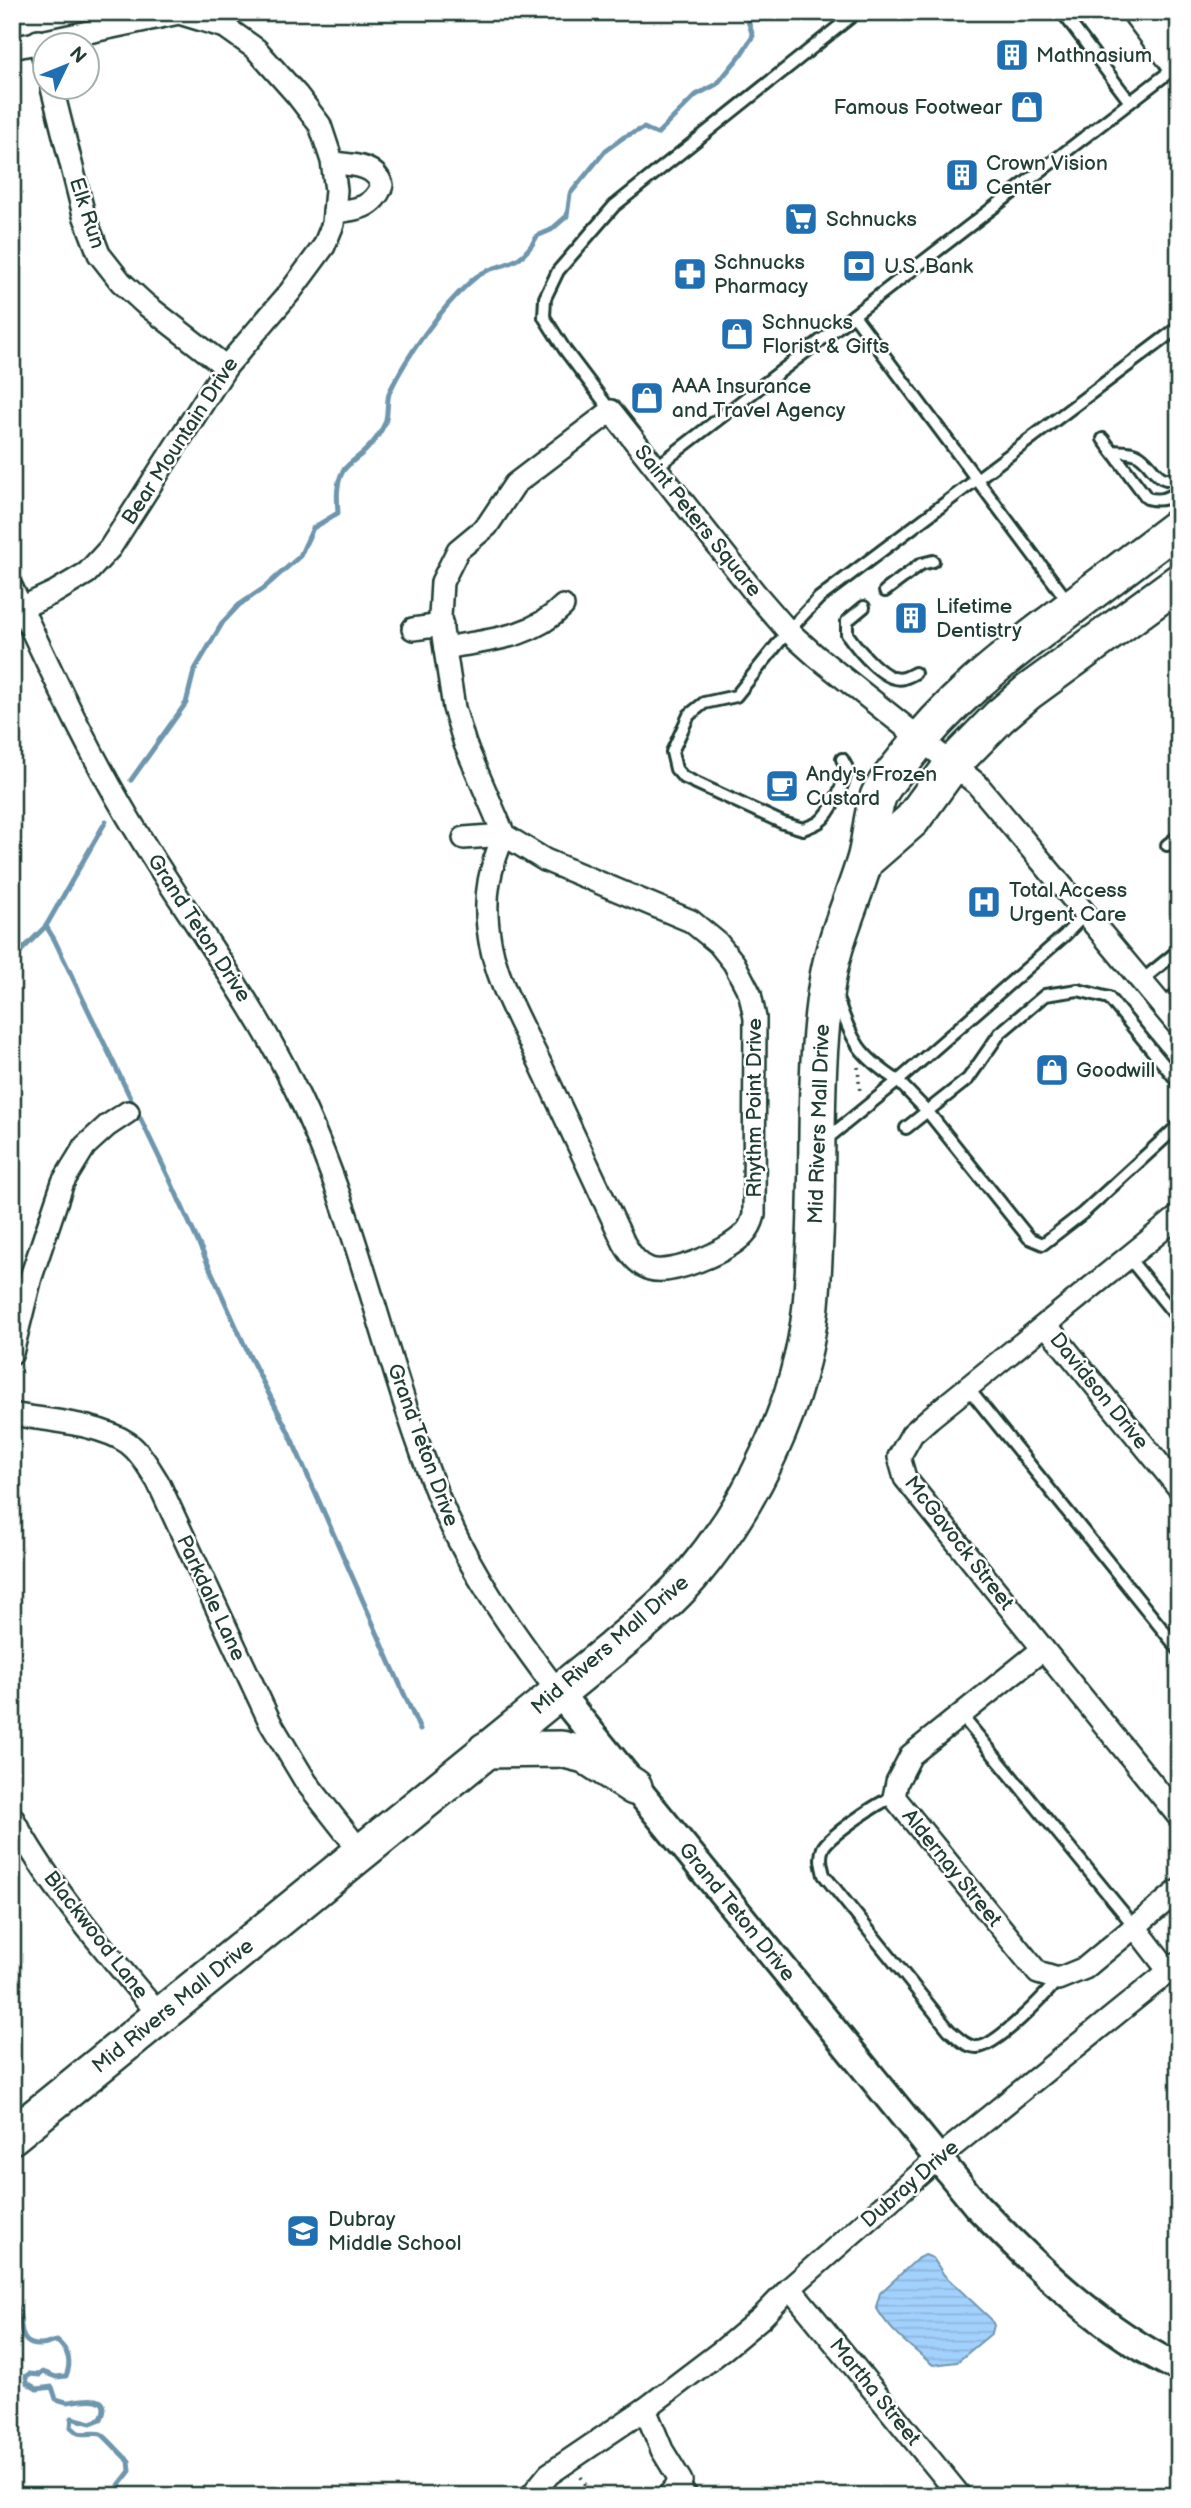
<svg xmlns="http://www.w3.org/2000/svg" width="1191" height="2508" font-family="'Balsamiq Sans',sans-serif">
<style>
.water{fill:url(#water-rules);stroke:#6e96ad;stroke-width:2}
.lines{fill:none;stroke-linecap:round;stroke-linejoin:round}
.stream{stroke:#6e96ad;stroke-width:5}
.service-casing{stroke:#1f3d34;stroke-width:16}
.minor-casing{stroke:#1f3d34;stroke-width:26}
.tertiary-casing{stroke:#1f3d34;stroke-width:32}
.primary-casing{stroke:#1f3d34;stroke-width:40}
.path{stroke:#1f3d34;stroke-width:3.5;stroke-dasharray:2 5;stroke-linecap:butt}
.service{stroke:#fff;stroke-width:10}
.minor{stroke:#fff;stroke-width:21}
.tertiary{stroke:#fff;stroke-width:26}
.primary{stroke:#fff;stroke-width:35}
.labels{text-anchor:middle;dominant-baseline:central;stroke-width:5;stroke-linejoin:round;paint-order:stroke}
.poi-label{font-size:21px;fill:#1f3d34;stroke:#fff;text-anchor:start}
.street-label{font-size:21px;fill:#1f3d34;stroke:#fff}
</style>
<defs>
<pattern id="water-rules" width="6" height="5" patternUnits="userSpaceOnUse" patternTransform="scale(1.75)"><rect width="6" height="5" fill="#a3d1fe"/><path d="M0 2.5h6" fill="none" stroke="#8cb4da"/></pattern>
</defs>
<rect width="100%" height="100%" fill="#fff"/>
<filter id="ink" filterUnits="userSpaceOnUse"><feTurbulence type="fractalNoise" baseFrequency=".0143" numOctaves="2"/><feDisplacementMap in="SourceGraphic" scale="14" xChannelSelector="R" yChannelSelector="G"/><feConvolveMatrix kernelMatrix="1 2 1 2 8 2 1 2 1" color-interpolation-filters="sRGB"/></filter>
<g filter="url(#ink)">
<!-- water -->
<path class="water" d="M925,2255L933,2258L944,2275L991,2319L994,2325L992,2333L957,2362L933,2365C913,2349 889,2331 876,2307L880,2293L917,2259Z"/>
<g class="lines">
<!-- stream -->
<g class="stream">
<path d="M131,780L186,703L194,671L223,622L239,605L264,588L300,556L313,528L338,513C337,499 336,483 343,471C349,462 361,456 367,449C373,443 379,435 383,427C390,417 385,402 390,391C406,357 441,308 469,283C494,258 517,275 537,236L551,230L567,216L570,194L606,150L624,137L644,128L657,134L696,95L717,84L740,56L753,36L745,12"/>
<polyline points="46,926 54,939 171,1182 249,1355 288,1431 420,1730"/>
<polyline points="12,960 46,926 106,821"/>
<path d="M12,2300C28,2314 11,2346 41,2345C47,2345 51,2342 57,2341C68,2350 72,2362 66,2376L56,2377L43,2372L40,2375L29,2374L26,2376L27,2383L37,2389L52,2387L56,2399C60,2400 64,2402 68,2402C81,2400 114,2392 101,2419L91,2423L72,2418L71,2427L78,2433C86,2435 94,2432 101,2434C105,2435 123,2457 129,2461L130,2471L119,2485L123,2496"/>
</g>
<defs>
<g id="service">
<polyline points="1062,12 1130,102"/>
<polyline points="854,315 1070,604"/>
<polyline points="611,411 565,350 544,317 545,298 558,271 614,206 857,12"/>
<path d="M1103,439L1147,498C1161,502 1168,498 1179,491"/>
<path d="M1112,451C1119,452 1129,451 1136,454C1153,461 1155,487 1179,477"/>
<polyline points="655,468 1177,66"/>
<polyline points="885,591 921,564 933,561"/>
<path d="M864,607L847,621V634C857,648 885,684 904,678C908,677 911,675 915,673"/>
<path d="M842,759L847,768C844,783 832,813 819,822C814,825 808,827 803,829L783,823L683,777L676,769L672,752L689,715L704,703L736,696L788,631L819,598L1179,327"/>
<polyline points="1167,845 1179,836"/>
<polyline points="1085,914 1065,935 898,1081 928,1112 1029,1238 1043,1244 1083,1213 1179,1125"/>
<polyline points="1141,981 1179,950"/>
<polyline points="1162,1006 1179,992"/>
<polyline points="906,1128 968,1079 1000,1033 1045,995 1078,990 1109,998 1179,1083"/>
<path d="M824,1141L898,1081C856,1053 853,1041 836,996"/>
<polyline points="1128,1257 1179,1320"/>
<polyline points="968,1388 1179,1650"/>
<polyline points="961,1715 1135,1927"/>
<path d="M894,1797C880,1801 829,1836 823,1848C819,1858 822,1866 824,1875L949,2030C957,2037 966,2047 977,2047C996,2047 1046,1995 1058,1979"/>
<polyline points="681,2481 693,2496"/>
</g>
<g id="minor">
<polyline points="38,41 46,65"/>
<polyline points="12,48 179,13 225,27 256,49 297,95 320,125 332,161 336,190 333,224 324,246 290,292 226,367 110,548 87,573 55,592 21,608"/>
<polyline points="52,88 84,215 99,254 121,282 145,304 226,367"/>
<path d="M333,163C352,165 374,164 382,185C374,208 356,210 334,212"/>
<path d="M12,588C52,673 91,758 140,837C191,921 251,998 294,1086C358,1216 384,1362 438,1496C467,1568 512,1631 558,1692"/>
<polyline points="413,629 442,625"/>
<path d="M445,648C487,640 531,639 563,606"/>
<path d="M464,838L504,835L545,860L691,921L718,943L734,963L750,994L755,1018L754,1215C752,1223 749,1229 744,1234C728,1251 672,1276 650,1269C638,1265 630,1254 624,1243C596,1183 568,1123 540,1063C519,1020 493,976 488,928C484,892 490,868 504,835L465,744L454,708L440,617L442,582L458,550L487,526L515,484L611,411L755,593L788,631L816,656L977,784L1179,1026"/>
<polyline points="1179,1216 930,1418 912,1434 899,1457 905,1478 1179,1817"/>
<polyline points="1046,1325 1179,1488"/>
<polyline points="12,1353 31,1277 63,1182 85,1146 107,1126 128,1112"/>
<path d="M12,1414C48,1421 98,1423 128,1443C141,1453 149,1468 158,1482L270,1722L306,1782L361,1852"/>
<polyline points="1043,1649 911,1755 897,1782 894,1797 1038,1973 1058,1979 1085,1968 1179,1890"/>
<path d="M12,1817C51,1890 108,1953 160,2016"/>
<polyline points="1135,1927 1169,1971"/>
<polyline points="790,2288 960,2496"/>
<polyline points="645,2409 662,2450 681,2481 668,2496"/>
<polyline points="531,2496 549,2474 645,2409 724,2349 761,2318 790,2288 937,2159 1179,1963"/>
</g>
<path id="tertiary" d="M558,1692L977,2206C1037,2268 1101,2330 1179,2368"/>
<g id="primary">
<polyline points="1141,12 1179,62"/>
<polyline points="865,861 912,820 952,765 999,717 1028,692 1179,582"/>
<polyline points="486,1750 561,1749 585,1755 634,1787"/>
<path d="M12,2136L612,1649C639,1626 668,1603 691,1576C754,1501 801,1403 811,1305C813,1283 814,1260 815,1238C819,1151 813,1063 828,977C835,937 852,902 864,863C871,842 870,818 878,797C883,784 896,771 905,759C947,703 1000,661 1056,619C1097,588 1138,557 1179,526"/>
</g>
</defs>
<!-- service casing -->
<use href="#service" class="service-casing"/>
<!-- minor casing -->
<use href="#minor" class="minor-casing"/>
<!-- tertiary casing -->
<use href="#tertiary" class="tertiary-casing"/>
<!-- primary casing -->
<use href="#primary" class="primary-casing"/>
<!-- path -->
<g class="path">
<polyline points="858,1067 860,1094"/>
<polyline points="581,2477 592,2496"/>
<polyline points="480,2496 511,2494"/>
</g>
<!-- service -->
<use href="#service" class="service"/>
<!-- minor -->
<use href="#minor" class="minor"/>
<!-- tertiary -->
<use href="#tertiary" class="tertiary"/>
<!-- primary -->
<use href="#primary" class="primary"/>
</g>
</g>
<!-- icons -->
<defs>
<symbol id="building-square" viewBox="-11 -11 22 22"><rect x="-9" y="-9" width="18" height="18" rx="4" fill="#1f6fb2" stroke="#fff"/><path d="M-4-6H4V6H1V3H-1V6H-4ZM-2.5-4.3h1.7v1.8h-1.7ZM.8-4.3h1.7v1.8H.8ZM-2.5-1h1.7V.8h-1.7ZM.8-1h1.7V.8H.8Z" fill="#fff"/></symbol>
<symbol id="shop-square" viewBox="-11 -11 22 22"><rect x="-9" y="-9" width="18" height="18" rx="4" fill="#1f6fb2" stroke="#fff"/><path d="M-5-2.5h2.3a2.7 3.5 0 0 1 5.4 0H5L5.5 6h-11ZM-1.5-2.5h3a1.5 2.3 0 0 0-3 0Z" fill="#fff"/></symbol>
<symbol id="supermarket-square" viewBox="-11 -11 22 22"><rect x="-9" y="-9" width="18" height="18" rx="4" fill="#1f6fb2" stroke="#fff"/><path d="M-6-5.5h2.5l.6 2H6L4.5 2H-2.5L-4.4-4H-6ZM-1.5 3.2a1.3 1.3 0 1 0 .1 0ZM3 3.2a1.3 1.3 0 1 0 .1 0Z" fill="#fff"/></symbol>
<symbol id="bank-square" viewBox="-11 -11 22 22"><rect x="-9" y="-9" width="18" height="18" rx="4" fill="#1f6fb2" stroke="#fff"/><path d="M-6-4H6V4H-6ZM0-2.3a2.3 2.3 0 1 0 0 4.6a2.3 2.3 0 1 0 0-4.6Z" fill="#fff"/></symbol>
<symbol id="pharmacy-square" viewBox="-11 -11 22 22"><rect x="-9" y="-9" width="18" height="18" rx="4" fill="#1f6fb2" stroke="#fff"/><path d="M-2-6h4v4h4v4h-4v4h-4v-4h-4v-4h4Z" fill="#fff"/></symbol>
<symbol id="cafe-square" viewBox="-11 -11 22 22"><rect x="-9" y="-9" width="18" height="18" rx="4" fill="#1f6fb2" stroke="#fff"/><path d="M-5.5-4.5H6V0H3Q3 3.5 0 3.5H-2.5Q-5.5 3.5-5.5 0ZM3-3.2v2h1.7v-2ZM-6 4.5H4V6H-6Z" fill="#fff"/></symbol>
<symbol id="hospital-square" viewBox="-11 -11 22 22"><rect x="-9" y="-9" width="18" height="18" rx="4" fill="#1f6fb2" stroke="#fff"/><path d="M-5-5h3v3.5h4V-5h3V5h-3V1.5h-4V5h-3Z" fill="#fff"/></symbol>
<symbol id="school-square" viewBox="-11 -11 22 22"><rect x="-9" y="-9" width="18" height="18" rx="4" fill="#1f6fb2" stroke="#fff"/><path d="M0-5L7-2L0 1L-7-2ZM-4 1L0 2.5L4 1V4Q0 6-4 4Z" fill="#fff"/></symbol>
</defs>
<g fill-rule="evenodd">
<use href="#building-square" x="993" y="36" width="38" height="38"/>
<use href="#shop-square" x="1008" y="88" width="38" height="38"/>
<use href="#building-square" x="943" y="156" width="38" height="38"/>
<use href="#supermarket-square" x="782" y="200" width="38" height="38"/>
<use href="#bank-square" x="840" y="247" width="38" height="38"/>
<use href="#pharmacy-square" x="671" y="255" width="38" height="38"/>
<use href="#shop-square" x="718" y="315" width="38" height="38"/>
<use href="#shop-square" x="628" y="379" width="38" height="38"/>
<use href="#building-square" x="892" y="599" width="38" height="38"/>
<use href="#cafe-square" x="763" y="767" width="38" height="38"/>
<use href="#hospital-square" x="965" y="883" width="38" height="38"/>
<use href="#shop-square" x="1033" y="1051" width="38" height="38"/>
<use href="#school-square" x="284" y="2212" width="38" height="38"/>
</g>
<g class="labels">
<!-- poi labels -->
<g class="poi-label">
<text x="1036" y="55">Mathnasium</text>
<text x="1002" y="107" text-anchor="end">Famous Footwear</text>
<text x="986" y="163">Crown Vision<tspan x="986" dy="24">Center</tspan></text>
<text x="826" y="219">Schnucks</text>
<text x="714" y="262">Schnucks<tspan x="714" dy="24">Pharmacy</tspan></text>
<text x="884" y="266">U.S. Bank</text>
<text x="762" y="322">Schnucks<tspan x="762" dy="24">Florist &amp; Gifts</tspan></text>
<text x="672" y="386">AAA Insurance<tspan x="672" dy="24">and Travel Agency</tspan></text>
<text x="936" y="606">Lifetime<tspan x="936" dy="24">Dentistry</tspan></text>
<text x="806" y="774">Andy's Frozen<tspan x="806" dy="24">Custard</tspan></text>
<text x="1009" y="890">Total Access<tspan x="1009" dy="24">Urgent Care</tspan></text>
<text x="1076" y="1070">Goodwill</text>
<text x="328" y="2219">Dubray<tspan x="328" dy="24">Middle School</tspan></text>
</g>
<!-- street labels -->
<g class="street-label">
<text transform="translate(87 213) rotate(72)">Elk Run</text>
<text transform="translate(180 441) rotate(-57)">Bear Mountain Drive</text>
<text transform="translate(698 521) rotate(51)">Saint Peters Square</text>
<text transform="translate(199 928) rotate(57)">Grand Teton Drive</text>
<text transform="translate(754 1108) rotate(-90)">Rhythm Point Drive</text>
<text transform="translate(819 1124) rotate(-88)">Mid Rivers Mall Drive</text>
<text transform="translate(1099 1391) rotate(51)">Davidson Drive</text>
<text transform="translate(423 1445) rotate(70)">Grand Teton Drive</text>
<text transform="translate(959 1543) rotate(52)">McGavock Street</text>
<text transform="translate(211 1598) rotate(65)">Parkdale Lane</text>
<text transform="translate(610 1645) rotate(-41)">Mid Rivers Mall Drive</text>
<text transform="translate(952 1868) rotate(51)">Aldernay Street</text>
<text transform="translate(737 1912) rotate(51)">Grand Teton Drive</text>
<text transform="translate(96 1935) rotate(52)">Blackwood Lane</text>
<text transform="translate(173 2006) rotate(-39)">Mid Rivers Mall Drive</text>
<text transform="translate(910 2184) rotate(-41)">Dubray Drive</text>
<text transform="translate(875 2392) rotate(51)">Martha Street</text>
</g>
</g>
<!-- margin -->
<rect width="1191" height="2508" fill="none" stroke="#fff" stroke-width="42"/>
<rect x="21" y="21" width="1149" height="2466" fill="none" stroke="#1f3d34" stroke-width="2.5" filter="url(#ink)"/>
<!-- north arrow -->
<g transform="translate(66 66) rotate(47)"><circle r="33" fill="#ffffff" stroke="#a5b1ae" stroke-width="2"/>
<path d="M0-5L12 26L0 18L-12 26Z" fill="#1f6fb2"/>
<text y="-10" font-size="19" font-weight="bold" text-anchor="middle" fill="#1f3d34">N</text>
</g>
</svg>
